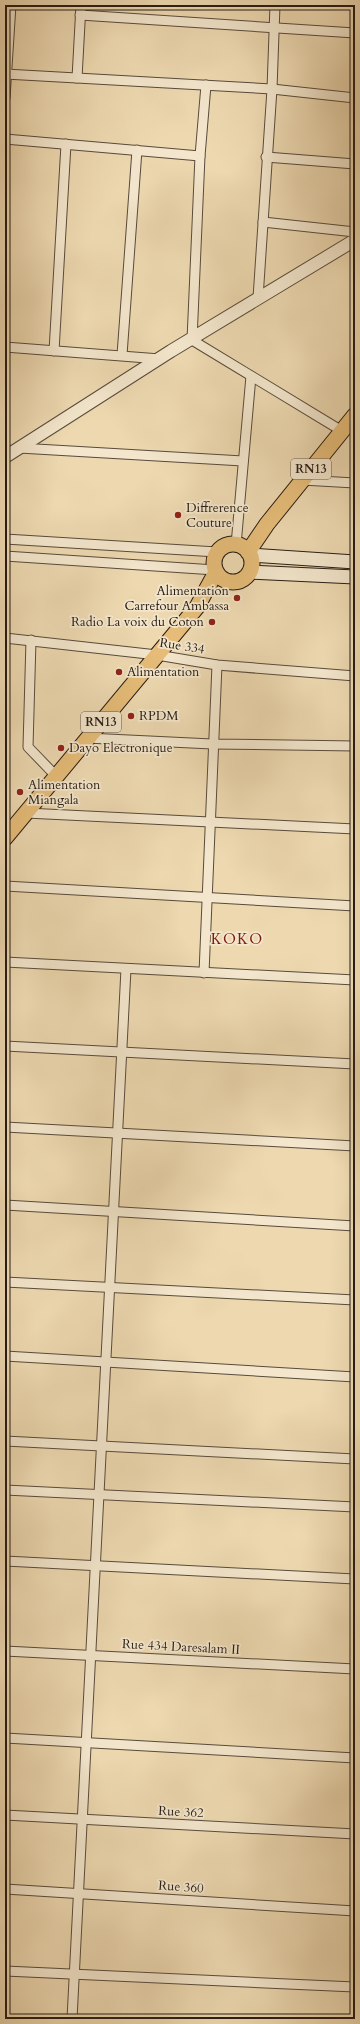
<svg xmlns="http://www.w3.org/2000/svg" width="360" height="2024" font-family="Cardo,serif">
<style>
.lines{fill:none;stroke-linecap:round;stroke-linejoin:round}
.minor-casing{stroke:#584b3b;stroke-width:11}
.tertiary-casing{stroke:#584b3b;stroke-width:14}
.secondary-casing{stroke:#271c14;stroke-width:15}
.primary-casing{stroke:#271c14;stroke-width:17}
.minor{stroke:#f3e6cc;stroke-width:9}
.tertiary{stroke:#f3e6cc;stroke-width:12}
.secondary{stroke:#f3e6cc;stroke-width:13}
.primary{stroke:#e6bc78;stroke-width:15}
.poi-dot{fill:#8f2418;stroke:#f3e6cc;stroke-width:1.5}
.labels{text-anchor:middle;dominant-baseline:central;stroke-width:3.5;stroke-linejoin:round;paint-order:stroke}
.shield{fill:#f3e6cc;stroke:#64594b;stroke-width:1}
.shield-label{font-size:12px;font-weight:bold;fill:#271c14}
.poi-label{font-size:13px;fill:#271c14;stroke:#f3e6cc;text-anchor:start}
.street-label{font-size:13px;fill:#271c14;stroke:#f3e6cc}
.quarter-label{font-size:15px;letter-spacing:1px;fill:#7a1f14;stroke:#f3e6cc}
</style>
<rect width="100%" height="100%" fill="#edd8b0"/>
<filter id="stains"><feTurbulence type="fractalNoise" baseFrequency=".005" numOctaves="4"/><feColorMatrix values="0 0 0 0 .2 0 0 0 0 .09 0 0 0 0 .02 0 0 0 .5 -.17"/></filter>
<radialGradient id="worn" r=".72"><stop offset=".6" stop-color="#630" stop-opacity="0"/><stop offset="1" stop-color="#630" stop-opacity=".3"/></radialGradient>
<g class="lines">
<defs>
<g id="minor">
<polyline points="80,15 355,33"/>
<polyline points="5,74 272,89 355,98"/>
<polyline points="77,78 81,5"/>
<polyline points="206,85 200,156 192,340 342,431"/>
<polyline points="5,98 11,5"/>
<polyline points="5,139 200,156"/>
<polyline points="266,157 355,164"/>
<polyline points="263,222 355,232"/>
<polyline points="258,298 272,89 275,5"/>
<polyline points="5,347 160,359"/>
<polyline points="54,351 66,144"/>
<polyline points="122,355 137,150"/>
<polyline points="19,448 243,461"/>
<polyline points="302,480 355,483"/>
<polyline points="5,539 217,552"/>
<polyline points="236,545 251,376"/>
<polyline points="5,556 215,570"/>
<polyline points="5,638 157,655 217,665 355,676"/>
<polyline points="31,640 28,747 56,776"/>
<polyline points="87,738 212,744 355,746"/>
<polyline points="26,813 355,829"/>
<polyline points="5,886 355,906"/>
<polyline points="5,962 355,980"/>
<polyline points="204,973 217,665"/>
<polyline points="5,1046 355,1064"/>
<polyline points="5,1127 355,1146"/>
<polyline points="5,1205 355,1226"/>
<polyline points="5,1282 355,1300"/>
<polyline points="5,1356 355,1377"/>
<polyline points="5,1441 355,1459"/>
<polyline points="5,1490 355,1507"/>
<polyline points="5,1561 355,1579"/>
<polyline points="5,1651 355,1669"/>
<polyline points="5,1738 355,1758"/>
<polyline points="5,1815 355,1834"/>
<polyline points="5,1889 355,1911"/>
<polyline points="5,1971 355,1987"/>
<polyline points="72,2019 126,969"/>
</g>
<polyline id="tertiary" points="5,457 171,351 355,240"/>
<g id="secondary">
<polyline points="250,555 355,562"/>
<polyline points="250,572 355,577"/>
</g>
<g id="primary">
<circle cx="233" cy="563" r="19"/>
<polyline points="248,552 267,524 355,415"/>
<polyline points="5,838 197,607 216,572"/>
</g>
</defs>
<!-- minor casing -->
<use href="#minor" class="minor-casing"/>
<!-- tertiary casing -->
<use href="#tertiary" class="tertiary-casing"/>
<!-- secondary casing -->
<use href="#secondary" class="secondary-casing"/>
<!-- primary casing -->
<use href="#primary" class="primary-casing"/>
<!-- minor -->
<use href="#minor" class="minor"/>
<!-- tertiary -->
<use href="#tertiary" class="tertiary"/>
<!-- secondary -->
<use href="#secondary" class="secondary"/>
<!-- primary -->
<use href="#primary" class="primary"/>
</g>
<!-- markers -->
<g class="poi-dot">
<circle cx="178" cy="515" r="4"/>
<circle cx="237" cy="598" r="4"/>
<circle cx="212" cy="622" r="4"/>
<circle cx="119" cy="672" r="4"/>
<circle cx="131" cy="716" r="4"/>
<circle cx="61" cy="748" r="4"/>
<circle cx="20" cy="792" r="4"/>
</g>
<g class="labels">
<!-- shield labels -->
<g class="shield">
<rect x="291" y="459" width="40" height="20" rx="3"/>
<rect x="81" y="712" width="40" height="20" rx="3"/>
</g>
<g class="shield-label">
<text x="311" y="469">RN13</text>
<text x="101" y="722">RN13</text>
</g>
<!-- poi labels -->
<g class="poi-label">
<text x="186" y="508">Diffrerence<tspan x="186" dy="15">Couture</tspan></text>
<text x="229" y="591" text-anchor="end">Alimentation<tspan x="229" dy="15">Carrefour Ambassa</tspan></text>
<text x="204" y="622" text-anchor="end">Radio La voix du Coton</text>
<text x="127" y="672">Alimentation</text>
<text x="139" y="716">RPDM</text>
<text x="69" y="748">Dayo Electronique</text>
<text x="28" y="785">Alimentation<tspan x="28" dy="15">Miangala</tspan></text>
</g>
<!-- street labels -->
<g class="street-label">
<text transform="translate(182 646) rotate(9)">Rue 334</text>
<text transform="translate(181 1647) rotate(3)">Rue 434 Daresalam II</text>
<text transform="translate(181 1812) rotate(3)">Rue 362</text>
<text transform="translate(181 1887) rotate(4)">Rue 360</text>
</g>
<!-- quarter labels -->
<g class="quarter-label">
<text x="237" y="939">KOKO</text>
</g>
</g>
<!-- margin -->
<rect width="360" height="2024" fill="none" stroke="#edd8b0" stroke-width="20"/>
<rect x="6" y="6" width="348" height="2012" fill="none" stroke="#271c14" stroke-width="2"/>
<rect x="10" y="10" width="340" height="2004" fill="none" stroke="#271c14"/>
<rect width="100%" height="100%" filter="url(#stains)"/>
<rect width="100%" height="100%" fill="url(#worn)"/>
</svg>
